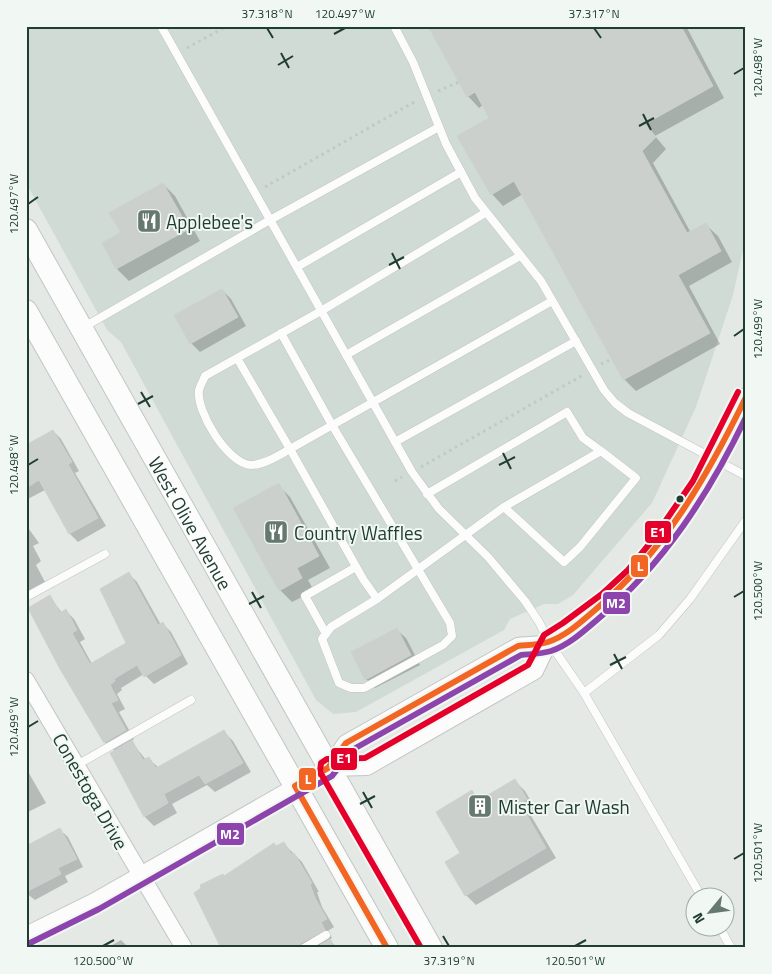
<svg xmlns="http://www.w3.org/2000/svg" width="772" height="974" font-family="'Titillium Web',sans-serif">
<style>
.built{fill:#d1dbd5}
.shadow{fill:#0003}
.building{fill:#cbd0cd;stroke:#ccd2cf}
.lines{fill:none;stroke-linecap:round;stroke-linejoin:round}
.lane-casing{stroke:#c1c6c3;stroke-width:9}
.street-casing{stroke:#c1c6c3;stroke-width:18}
.secondary-casing{stroke:#bfc7c3;stroke-width:24}
.path{stroke:#c0cac4;stroke-width:3;stroke-dasharray:2.5 4;stroke-linecap:butt}
.lane{stroke:#fbfcfb;stroke-width:8}
.street{stroke:#fbfcfb;stroke-width:16}
.secondary{stroke:#fbfcfb;stroke-width:22}
.bus-1-casing{stroke:#f1f8f4;stroke-width:10}
.bus-2-casing{stroke:#f1f8f4;stroke-width:10}
.bus-3-casing{stroke:#f1f8f4;stroke-width:10}
.bus-1{stroke:#f26522;stroke-width:6}
.bus-2{stroke:#8e44ad;stroke-width:6}
.bus-3{stroke:#e4002b;stroke-width:6}
.ticks{fill:none;stroke:#203d32;stroke-width:2}
.bus-dot{fill:#203d32;stroke:#f1f8f4;stroke-width:2}
.labels{text-anchor:middle;dominant-baseline:central;stroke-width:4;stroke-linejoin:round;paint-order:stroke}
.poi-label{font-size:19px;fill:#203d32;stroke:#f1f8f4;text-anchor:start}
.street-label{font-size:19px;fill:#203d32;stroke:#f1f8f4}
.line-badge{stroke:#f1f8f4;stroke-width:2}
.badge-label{font-size:14px;text-anchor:middle;font-weight:bold;fill:#fff}
.neatline{fill:none;stroke:#203d32;stroke-width:2}
.ticks-label{font-size:12px;text-anchor:middle;fill:#203d32}
</style>
<rect width="100%" height="100%" fill="#e4e9e6"/>
<!-- built -->
<polygon class="built" points="26,26 746,26 746,237 733,295 696,407 652,503 573,595 558,604 544,604 510,619 504,630 356,712 333,714 316,700 121,342 107,330 26,183"/>
<!-- shadow -->
<g class="shadow">
<polygon points="429,26 686,26 724,98 655,136 666,149 653,163 691,233 706,225 718,236 732,262 689,286 720,344 636,391 624,379 523,194 503,206 492,194 491,118 483,105 479,108 468,96"/>
<polygon points="163,184 175,196 200,241 129,281 117,269 103,244 122,233"/>
<polygon points="222,290 231,299 246,326 200,352 191,343"/>
<polygon points="53,431 61,439 79,471 75,473 106,526 78,542 70,534 45,490 26,500 26,446"/>
<polygon points="278,485 290,497 330,568 308,580 314,591 292,602 280,590"/>
<polygon points="26,525 39,543 33,546 41,561 36,565 45,582 26,592"/>
<polygon points="129,574 137,582 161,625 163,624 171,632 188,664 154,684 144,674 121,688 122,690 117,694 125,709 119,712 134,739 131,741 146,760 149,759 159,768 224,732 233,741 251,772 215,792 207,785 172,804 177,813 154,826 145,817 112,753 115,751 105,742 50,597 62,613 66,611 74,619 85,639 80,642 92,664 128,643"/>
<polygon points="396,629 406,638 420,665 375,688 366,679"/>
<polygon points="26,768 46,803 26,813"/>
<polygon points="515,781 525,791 536,810 530,814 556,858 476,905 466,895 462,854 472,792 480,801"/>
<polygon points="60,830 68,837 83,867 65,876 68,882 35,900 26,893 26,848"/>
<polygon points="283,843 302,862 319,892 317,892 322,907 334,927 328,931 332,938 329,940 338,948 225,948 224,877"/>
<polygon points="121,940 129,948 107,948"/>
</g>
<!-- building -->
<g class="building">
<polygon points="428,26 681,26 713,86 645,124 656,137 642,151 687,233 706,223 721,251 678,275 710,333 623,380 514,181 491,195 457,136 489,118 475,92 467,97"/>
<polygon points="163,183 189,229 116,269 102,243 121,232 109,213"/>
<polygon points="222,289 238,317 190,344 174,315"/>
<polygon points="53,430 72,462 68,464 98,518 69,534 39,480 26,488 26,445"/>
<polygon points="279,483 319,556 297,568 302,578 279,591 233,508"/>
<polygon points="129,572 158,625 163,622 181,655 144,677 137,665 114,679 115,681 110,685 118,700 111,703 126,730 104,743 60,669 28,608 50,595 60,613 66,609 77,630 72,633 90,664 126,643 100,589"/>
<polygon points="397,628 411,655 365,680 351,652"/>
<polygon points="224,730 243,763 205,784 199,775 164,794 168,803 144,817 110,753 132,740 143,760 149,757 156,768"/>
<polygon points="515,779 527,799 520,803 546,848 465,896 445,862 460,853 436,812 472,790 478,801"/>
<polygon points="60,828 77,859 58,868 61,874 26,892 26,846"/>
<polygon points="284,842 291,854 294,853 312,883 310,884 315,898 327,919 321,922 325,930 301,943 298,948 221,948 194,893 201,888 200,885 223,874 224,876 274,843 276,846"/>
<polygon points="330,939 335,948 315,948 329,940"/>
</g>
<g class="lines">
<defs>
<g id="lane">
<polyline points="161,26 412,472 439,509 488,557 525,601 539,622 549,642 584,693 701,896"/>
<polyline points="394,26 413,62 446,144 475,198 541,281 604,390 615,403 628,413 746,476"/>
<polyline points="297,267 461,172"/>
<polyline points="84,327 270,220 439,127"/>
<polyline points="281,333 332,425 450,623 452,636 443,645 364,688 351,688 339,683 322,639 331,627 377,599"/>
<polyline points="346,355 520,256"/>
<path d="M237,358L290,449C279,455 264,465 251,465C228,464 196,412 199,390C200,386 203,381 205,376L321,311L485,213"/>
<polyline points="395,442 576,341"/>
<polyline points="427,494 567,412 583,438 601,451"/>
<polyline points="504,507 564,562 580,547 636,478 601,451 504,507 377,599 363,579 290,449 552,301"/>
<polyline points="26,597 105,554"/>
<polyline points="326,634 305,596 356,567"/>
<polyline points="584,693 659,635 690,599 746,520"/>
<polyline points="77,765 191,700"/>
<polyline points="719,926 731,948"/>
<polyline points="304,948 326,935"/>
</g>
<g id="street">
<polyline points="26,680 184,948"/>
<polyline points="328,768 367,767 535,671 549,642"/>
<path d="M26,935L95,901L328,768L346,743L518,646C528,645 540,645 549,642C563,637 575,626 587,617C662,560 707,480 746,396"/>
</g>
<g id="secondary">
<path id="s1" d="M26,230L431,948"/>
<polyline points="26,311 387,948"/>
</g>
</defs>
<!-- lane casing -->
<use href="#lane" class="lane-casing"/>
<!-- street casing -->
<use href="#street" class="street-casing"/>
<!-- secondary casing -->
<use href="#secondary" class="secondary-casing"/>
<!-- path -->
<g class="path">
<polyline points="187,48 227,26"/>
<polyline points="438,91 459,82"/>
<polyline points="265,187 416,101"/>
<polyline points="601,364 612,359"/>
<polyline points="421,467 583,375"/>
<polyline points="395,481 402,477"/>
</g>
<!-- lane -->
<use href="#lane" class="lane"/>
<!-- street -->
<use href="#street" class="street"/>
<!-- secondary -->
<use href="#secondary" class="secondary"/>
<defs>
<path id="bus-1" d="M387,948L295,786L328,768L346,743L518,646C528,645 539,645 548,642C566,636 581,622 595,610C664,552 707,477 746,397"/>
<path id="bus-2" d="M30,943L99,909L332,776L352,750L521,655C531,654 541,654 551,651C569,645 584,631 598,619C664,564 709,494 746,417"/>
<polyline id="bus-3" points="421,948 320,772 321,763 327,759 365,758 528,665 544,635 563,623 602,594 628,570 651,542 693,481 738,392"/>
</defs>
<!-- bus-1 casing -->
<use href="#bus-1" class="bus-1-casing"/>
<!-- bus-2 casing -->
<use href="#bus-2" class="bus-2-casing"/>
<!-- bus-3 casing -->
<use href="#bus-3" class="bus-3-casing"/>
<!-- bus-1 -->
<use href="#bus-1" class="bus-1"/>
<!-- bus-2 -->
<use href="#bus-2" class="bus-2"/>
<!-- bus-3 -->
<use href="#bus-3" class="bus-3"/>
</g>
<!-- ticks -->
<path class="ticks" d="M267,28L273,38M594,28L601,38M334,34L345,28M281,53L289,68M278,65L293,56M734,74L744,68M643,114L651,130M639,126L654,118M28,204L38,197M392,253L400,269M389,265L404,257M734,336L744,329M141,392L150,407M138,404L153,396M503,453L511,469M28,465L38,459M499,465L515,457M252,592L261,608M734,597L744,591M249,604L264,596M614,654L622,669M610,665L626,657M28,727L38,721M363,792L372,808M360,804L375,796M734,859L744,853M443,936L449,946M103,946L114,940M575,946L586,940"/>
<!-- icons -->
<defs>
<symbol id="restaurant-square" viewBox="-11 -11 22 22"><rect x="-9" y="-9" width="18" height="18" rx="4" fill="#657971" stroke="#f1f8f4"/><path d="M-5-6h1v4h1v-4h1v4h1v-4h1v5L-1.5 .5V6h-2V.5L-5-1ZM5-6V6H3V1.5H1.5Q1.5-4 5-6Z" fill="#fff"/></symbol>
<symbol id="building-square" viewBox="-11 -11 22 22"><rect x="-9" y="-9" width="18" height="18" rx="4" fill="#657971" stroke="#f1f8f4"/><path d="M-4-6H4V6H1V3H-1V6H-4ZM-2.5-4.3h1.7v1.8h-1.7ZM.8-4.3h1.7v1.8H.8ZM-2.5-1h1.7V.8h-1.7ZM.8-1h1.7V.8H.8Z" fill="#fff"/></symbol>
</defs>
<g fill-rule="evenodd">
<use href="#restaurant-square" x="135" y="207" width="28" height="28"/>
<use href="#restaurant-square" x="262" y="518" width="28" height="28"/>
<use href="#building-square" x="466" y="792" width="28" height="28"/>
</g>
<!-- markers -->
<circle class="bus-dot" cx="680" cy="499" r="4.5"/>
<g class="labels">
<!-- poi labels -->
<g class="poi-label">
<text x="166" y="221">Applebee's</text>
<text x="294" y="532">Country Waffles</text>
<text x="498" y="806">Mister Car Wash</text>
</g>
<!-- street labels -->
<g class="street-label">
<text stroke="none"><textPath href="#s1" startOffset="336">West Olive Avenue</textPath></text>
<text transform="translate(91 791) rotate(60)">Conestoga Drive</text>
</g>
</g>
<g class="line-badge">
<rect x="644" y="520" width="28" height="24" rx="5" fill="#e4002b"/>
<rect x="630" y="554" width="19" height="24" rx="5" fill="#f26522"/>
<rect x="602" y="591" width="29" height="24" rx="5" fill="#8e44ad"/>
<rect x="330" y="747" width="28" height="24" rx="5" fill="#e4002b"/>
<rect x="298" y="767" width="19" height="24" rx="5" fill="#f26522"/>
<rect x="216" y="822" width="29" height="24" rx="5" fill="#8e44ad"/>
</g>
<g class="badge-label">
<text x="658" y="537">E1</text>
<text x="640" y="571">L</text>
<text x="616" y="608">M2</text>
<text x="344" y="763">E1</text>
<text x="308" y="784">L</text>
<text x="230" y="839">M2</text>
</g>
<!-- border -->
<rect width="772" height="974" fill="none" stroke="#f1f8f4" stroke-width="55"/>
<!-- north arrow -->
<g transform="translate(710 912) rotate(241)"><circle r="24" fill="#f1f8f4" stroke="#9dada6"/>
<path d="M0-4L9 19L0 12L-9 19Z" fill="#657971"/>
<text y="-8" font-size="14" font-weight="bold" text-anchor="middle" fill="#203d32">N</text>
</g>
<rect x="28" y="28" width="716" height="918" class="neatline"/>
<g class="ticks-label">
<text x="267" y="18">37.318°N</text>
<text x="345" y="18">120.497°W</text>
<text x="594" y="18">37.317°N</text>
<text transform="translate(758 68) rotate(-90)" y="4">120.498°W</text>
<text transform="translate(14 204) rotate(-90)" y="4">120.497°W</text>
<text transform="translate(758 329) rotate(-90)" y="4">120.499°W</text>
<text transform="translate(14 465) rotate(-90)" y="4">120.498°W</text>
<text transform="translate(758 591) rotate(-90)" y="4">120.500°W</text>
<text transform="translate(14 727) rotate(-90)" y="4">120.499°W</text>
<text transform="translate(758 853) rotate(-90)" y="4">120.501°W</text>
<text x="103" y="965">120.500°W</text>
<text x="449" y="965">37.319°N</text>
<text x="575" y="965">120.501°W</text>
</g>
</svg>
